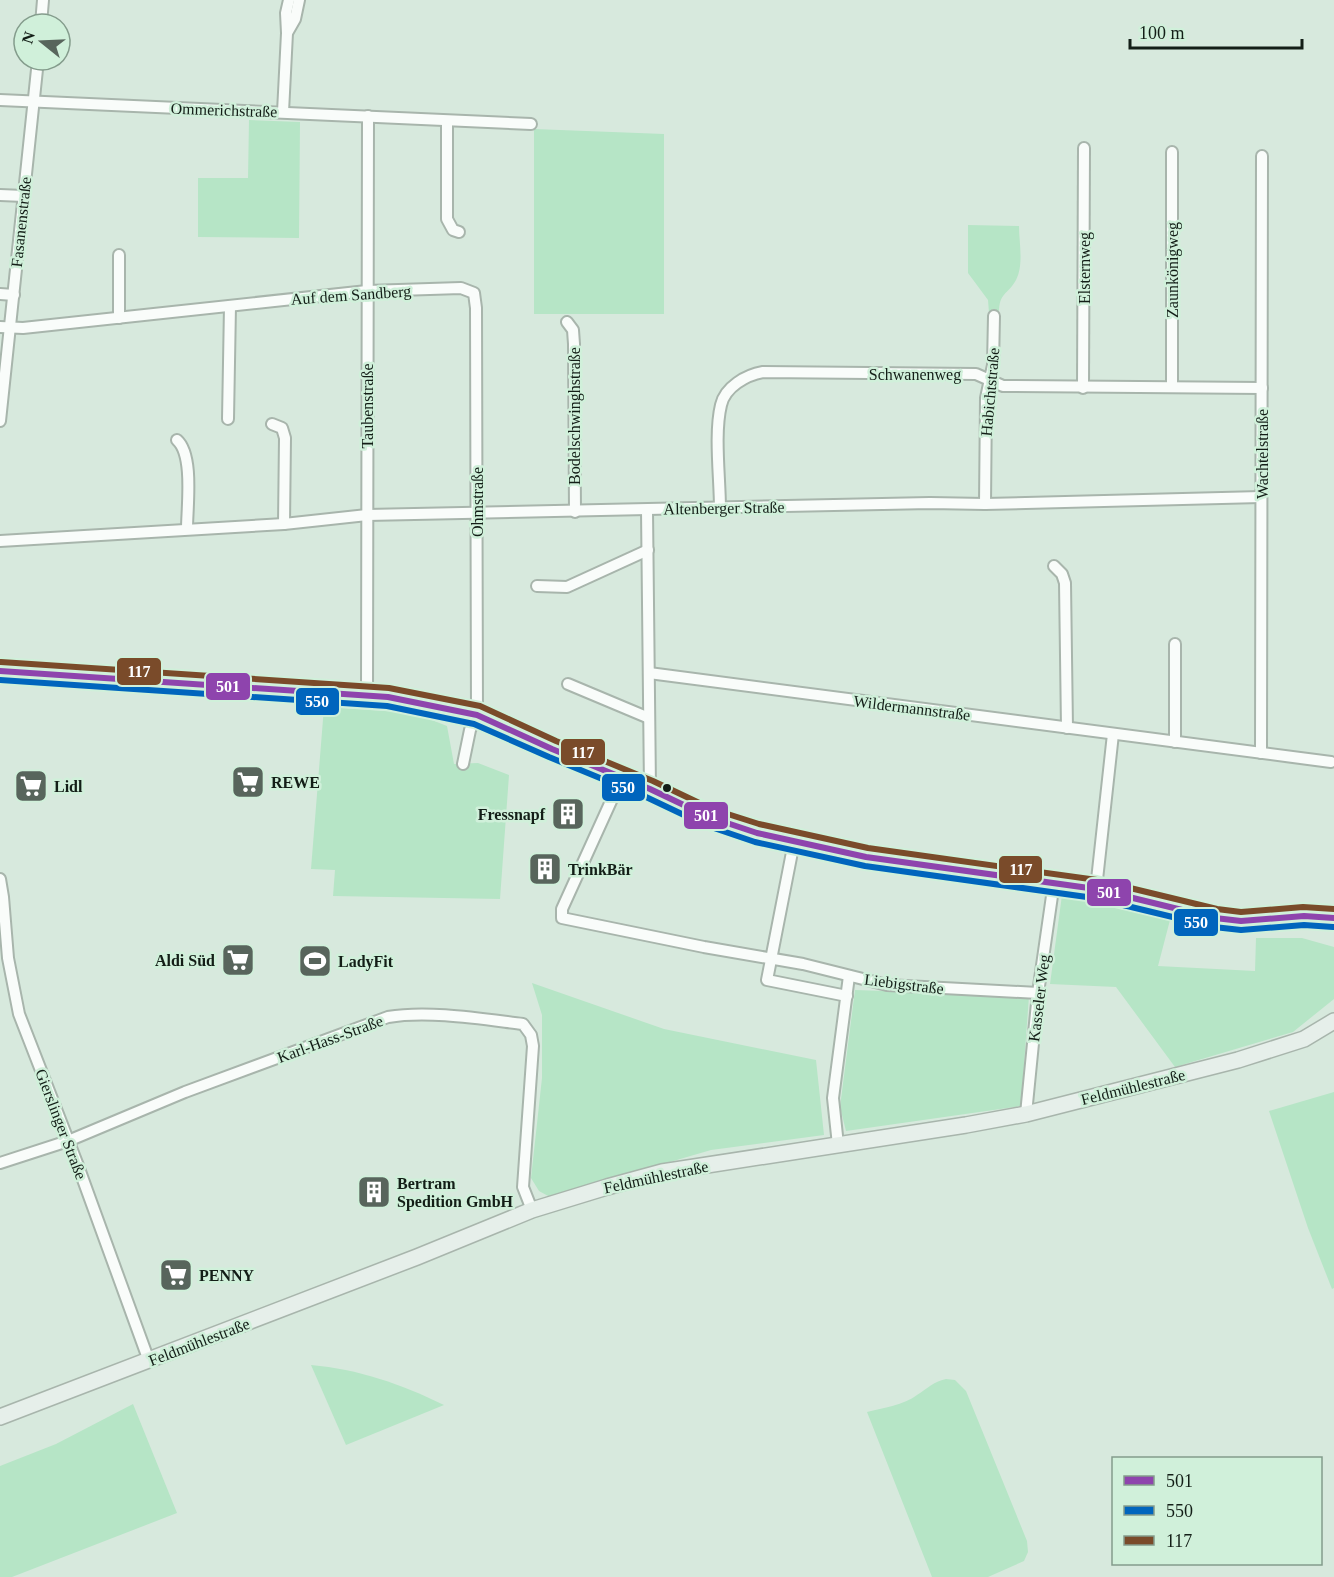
<svg xmlns="http://www.w3.org/2000/svg" width="1334" height="1577" font-family="Georgia,serif">
<style>
.green{fill:#b6e5c6}
.lines{fill:none;stroke-linecap:round;stroke-linejoin:round}
.street-casing{stroke:#a8b5ac;stroke-width:14}
.secondary-casing{stroke:#a8b5ac;stroke-width:18}
.street{stroke:#f9fcfa;stroke-width:10}
.secondary{stroke:#e6efea;stroke-width:15}
.bus-1-casing{stroke:#d0f0da;stroke-width:10}
.bus-2-casing{stroke:#d0f0da;stroke-width:10}
.bus-3-casing{stroke:#d0f0da;stroke-width:10}
.bus-1{stroke:#8e44ad;stroke-width:6}
.bus-2{stroke:#0065bd;stroke-width:6}
.bus-3{stroke:#7a4b2a;stroke-width:6}
.bus-dot{fill:#131e17;stroke:#d0f0da;stroke-width:2}
.labels{text-anchor:middle;dominant-baseline:central;stroke-width:5;stroke-linejoin:round;paint-order:stroke}
.street-label{font-size:16px;fill:#131e17;stroke:#d0f0da}
.poi-label{font-size:16px;font-weight:bold;fill:#131e17;stroke:#d0f0da;text-anchor:start}
.line-badge{stroke:#d0f0da;stroke-width:2}
.badge-label{font-size:16px;text-anchor:middle;font-weight:bold;fill:#fff}
</style>
<rect width="100%" height="100%" fill="#d7e9dd"/>
<!-- green -->
<g class="green">
<polygon points="249,120 300,122 299,238 198,237 198,178 248,178"/>
<polygon points="534,129 664,134 664,314 534,314"/>
<path d="M968,225L1019,226C1019,242 1024,265 1016,280C1008,295 999,292 999,313H989L988,300L968,273Z"/>
<polygon points="324,707 414,713 447,726 454,764 478,763 509,775 500,899 333,896 335,870 311,869"/>
<path d="M1062,895C1100,899 1134,908 1170,920L1158,966L1255,971L1256,938H1302L1334,947V999L1293,1032L1175,1067L1116,987L1050,984Z"/>
<polygon points="532,983 664,1029 816,1060 824,1135 711,1150 550,1197 539,1191 531,1178 542,1078 542,1015"/>
<polygon points="855,990 1029,996 1021,1106 846,1131 840,1107"/>
<polygon points="1334,1092 1334,1288 1332,1289 1308,1228 1269,1111"/>
<path d="M311,1365C358,1369 401,1384 444,1405L346,1445Z"/>
<path d="M946,1379L955,1380L966,1391L1027,1541L1028,1552L1024,1561L988,1577H932L867,1412C883,1408 904,1405 917,1395C928,1388 933,1382 946,1379Z"/>
<polygon points="133,1404 177,1513 12,1577 0,1577 0,1466 56,1444"/>
</g>
<g class="lines">
<defs>
<g id="street">
<polyline points="41,24 43,0"/>
<polyline points="287,33 286,13 289,0"/>
<polyline points="0,100 531,124"/>
<polyline points="283,112 287,33 295,19 299,0"/>
<polyline points="447,121 447,219 453,230 459,232"/>
<polyline points="1172,152 1172,387"/>
<polyline points="0,195 24,196"/>
<polyline points="0,294 14,295"/>
<polyline points="119,318 119,255"/>
<polyline points="567,322 573,330 574,344 575,512"/>
<polyline points="0,327 23,328 367,291 461,288 474,293 476,308 477,715 470,730 463,764"/>
<polyline points="1083,388 1084,148"/>
<polyline points="228,419 230,306"/>
<polyline points="0,421 38,60"/>
<polyline points="272,424 282,428 285,438 284,524"/>
<path d="M177,440C194,455 187,507 187,529"/>
<polyline points="985,504 986,398 993,365 994,316"/>
<path d="M720,509C720,478 714,434 721,405C725,387 746,375 763,372L976,374L1003,386L1262,388"/>
<polyline points="647,510 650,789"/>
<polyline points="0,541 284,524 367,515 930,503 985,504 1261,497"/>
<polyline points="1054,566 1062,574 1065,583 1067,728"/>
<polyline points="537,586 567,587 648,550"/>
<polyline points="1175,644 1175,742"/>
<polyline points="649,673 1331,762"/>
<polyline points="568,684 649,718"/>
<polyline points="367,696 368,116"/>
<polyline points="1261,753 1262,156"/>
<polyline points="622,777 562,909 562,918 704,947 803,964 887,985 1038,993"/>
<polyline points="794,842 767,980 847,996"/>
<polyline points="0,879 3,897 8,958 19,1014 77,1163 149,1361"/>
<polyline points="1096,889 1113,734"/>
<polyline points="1026,1114 1038,993 1054,882"/>
<polyline points="838,1145 833,1098 849,976"/>
<path d="M0,1163L68,1141L185,1092L388,1017C428,1010 482,1019 523,1024L531,1035L533,1046L523,1187L532,1210"/>
</g>
<g id="secondary">
<polyline points="0,671 388,697 439,706 477,715 552,749 650,789 709,817 757,833 866,857 1096,889 1215,918 1241,921 1304,916 1334,918"/>
<polyline points="0,1417 417,1257 532,1210 607,1187 662,1172 966,1125 1026,1114 1238,1060 1304,1039 1334,1021"/>
</g>
</defs>
<!-- street casing -->
<use href="#street" class="street-casing"/>
<!-- secondary casing -->
<use href="#secondary" class="secondary-casing"/>
<!-- street -->
<use href="#street" class="street"/>
<!-- secondary -->
<use href="#secondary" class="secondary"/>
<defs>
<polyline id="bus-1" points="0,671 388,697 477,715 552,749 650,789 709,817 757,833 866,857 1096,889 1215,918 1241,921 1304,916 1334,918"/>
<polyline id="bus-2" points="0,680 387,706 474,724 549,757 646,797 705,825 755,842 865,866 1094,898 1214,927 1241,930 1304,925 1333,927"/>
<polyline id="bus-3" points="1,662 389,688 480,706 556,741 653,781 712,809 759,824 868,848 1097,880 1217,909 1241,912 1303,907 1334,909"/>
</defs>
<!-- bus-1 casing -->
<use href="#bus-1" class="bus-1-casing"/>
<!-- bus-2 casing -->
<use href="#bus-2" class="bus-2-casing"/>
<!-- bus-3 casing -->
<use href="#bus-3" class="bus-3-casing"/>
<!-- bus-1 -->
<use href="#bus-1" class="bus-1"/>
<!-- bus-2 -->
<use href="#bus-2" class="bus-2"/>
<!-- bus-3 -->
<use href="#bus-3" class="bus-3"/>
</g>
<!-- icons -->
<defs>
<symbol id="supermarket-square" viewBox="-11 -11 22 22"><rect x="-9" y="-9" width="18" height="18" rx="4" fill="#58655c" stroke="#d0f0da"/><path d="M-6-5.5h2.5l.6 2H6L4.5 2H-2.5L-4.4-4H-6ZM-1.5 3.2a1.3 1.3 0 1 0 .1 0ZM3 3.2a1.3 1.3 0 1 0 .1 0Z" fill="#fff"/></symbol>
<symbol id="building-square" viewBox="-11 -11 22 22"><rect x="-9" y="-9" width="18" height="18" rx="4" fill="#58655c" stroke="#d0f0da"/><path d="M-4-6H4V6H1V3H-1V6H-4ZM-2.5-4.3h1.7v1.8h-1.7ZM.8-4.3h1.7v1.8H.8ZM-2.5-1h1.7V.8h-1.7ZM.8-1h1.7V.8H.8Z" fill="#fff"/></symbol>
<symbol id="stadium-square" viewBox="-11 -11 22 22"><rect x="-9" y="-9" width="18" height="18" rx="4" fill="#58655c" stroke="#d0f0da"/><path d="M0-5a6.5 5 0 1 0 0 10a6.5 5 0 1 0 0-10ZM-3.5-1.8h7v3.6h-7Z" fill="#fff"/></symbol>
</defs>
<g fill-rule="evenodd">
<use href="#supermarket-square" x="229" y="763" width="38" height="38"/>
<use href="#supermarket-square" x="12" y="767" width="38" height="38"/>
<use href="#building-square" x="549" y="795" width="38" height="38"/>
<use href="#building-square" x="526" y="850" width="38" height="38"/>
<use href="#supermarket-square" x="219" y="941" width="38" height="38"/>
<use href="#stadium-square" x="296" y="942" width="38" height="38"/>
<use href="#building-square" x="355" y="1173" width="38" height="38"/>
<use href="#supermarket-square" x="157" y="1256" width="38" height="38"/>
</g>
<!-- markers -->
<circle class="bus-dot" cx="667" cy="788" r="5"/>
<g class="labels">
<!-- street labels -->
<g class="street-label">
<text transform="translate(224 110) rotate(2)">Ommerichstraße</text>
<text transform="translate(21 222) rotate(-84)">Fasanenstraße</text>
<text transform="translate(1084 268) rotate(-90)">Elsternweg</text>
<text transform="translate(1172 270) rotate(-90)">Zaunkönigweg</text>
<text transform="translate(351 295) rotate(-4)">Auf dem Sandberg</text>
<text x="915" y="374">Schwanenweg</text>
<text transform="translate(990 392) rotate(-85)">Habichtstraße</text>
<text transform="translate(367 406) rotate(-90)">Taubenstraße</text>
<text transform="translate(574 416) rotate(-90)">Bodelschwinghstraße</text>
<text transform="translate(1262 454) rotate(-90)">Wachtelstraße</text>
<text transform="translate(477 502) rotate(-90)">Ohmstraße</text>
<text transform="translate(724 508) rotate(-1)">Altenberger Straße</text>
<text transform="translate(912 708) rotate(7)">Wildermannstraße</text>
<text transform="translate(904 984) rotate(7)">Liebigstraße</text>
<text transform="translate(1039 998) rotate(-83)">Kasseler Weg</text>
<text transform="translate(330 1039) rotate(-20)">Karl-Hass-Straße</text>
<text transform="translate(1133 1087) rotate(-14)">Feldmühlestraße</text>
<text transform="translate(61 1124) rotate(69)">Gierslinger Straße</text>
<text transform="translate(656 1177) rotate(-12)">Feldmühlestraße</text>
<text transform="translate(199 1342) rotate(-21)">Feldmühlestraße</text>
</g>
<!-- poi labels -->
<g class="poi-label">
<text x="271" y="782">REWE</text>
<text x="54" y="786">Lidl</text>
<text x="545" y="814" text-anchor="end">Fressnapf</text>
<text x="568" y="869">TrinkBär</text>
<text x="215" y="960" text-anchor="end">Aldi Süd</text>
<text x="338" y="961">LadyFit</text>
<text x="397" y="1183">Bertram<tspan x="397" dy="18">Spedition GmbH</tspan></text>
<text x="199" y="1275">PENNY</text>
</g>
</g>
<g class="line-badge">
<rect x="116" y="657" width="46" height="29" rx="6" fill="#7a4b2a"/>
<rect x="205" y="672" width="46" height="29" rx="6" fill="#8e44ad"/>
<rect x="295" y="687" width="45" height="29" rx="6" fill="#0065bd"/>
<rect x="560" y="738" width="46" height="28" rx="6" fill="#7a4b2a"/>
<rect x="601" y="773" width="45" height="29" rx="6" fill="#0065bd"/>
<rect x="683" y="801" width="46" height="29" rx="6" fill="#8e44ad"/>
<rect x="998" y="855" width="45" height="29" rx="6" fill="#7a4b2a"/>
<rect x="1086" y="878" width="46" height="29" rx="6" fill="#8e44ad"/>
<rect x="1173" y="908" width="46" height="29" rx="6" fill="#0065bd"/>
</g>
<g class="badge-label">
<text x="139" y="677">117</text>
<text x="228" y="692">501</text>
<text x="317" y="707">550</text>
<text x="583" y="758">117</text>
<text x="623" y="793">550</text>
<text x="706" y="821">501</text>
<text x="1021" y="875">117</text>
<text x="1109" y="898">501</text>
<text x="1196" y="928">550</text>
</g>
<!-- legend -->
<rect x="1112" y="1457" width="210" height="108" fill="#d0f0da" stroke="#849c8c" stroke-width="1.5"/>
<rect x="1124" y="1476" width="30" height="9" fill="#8e44ad" stroke="#849c8c" stroke-width="1.5"/>
<text x="1166" y="1487" font-size="18" fill="#131e17">501</text>
<rect x="1124" y="1506" width="30" height="9" fill="#0065bd" stroke="#849c8c" stroke-width="1.5"/>
<text x="1166" y="1517" font-size="18" fill="#131e17">550</text>
<rect x="1124" y="1536" width="30" height="9" fill="#7a4b2a" stroke="#849c8c" stroke-width="1.5"/>
<text x="1166" y="1547" font-size="18" fill="#131e17">117</text>
<!-- north arrow -->
<g transform="translate(42 42) rotate(288)"><circle r="28" fill="#d0f0da" stroke="#849c8c" stroke-width="1.5"/>
<path d="M0-4.5L10 22L0 15L-10 22Z" fill="#58655c"/>
<text y="-9" font-size="16" font-weight="bold" text-anchor="middle" fill="#131e17">N</text>
</g>
<!-- scale -->
<path d="M1130 39v9h172v-9" fill="none" stroke="#131e17" stroke-width="3"/>
<text x="1139" y="39" font-size="18" fill="#131e17" stroke="#d0f0da" stroke-width="4.5" paint-order="stroke">100 m</text>
</svg>
